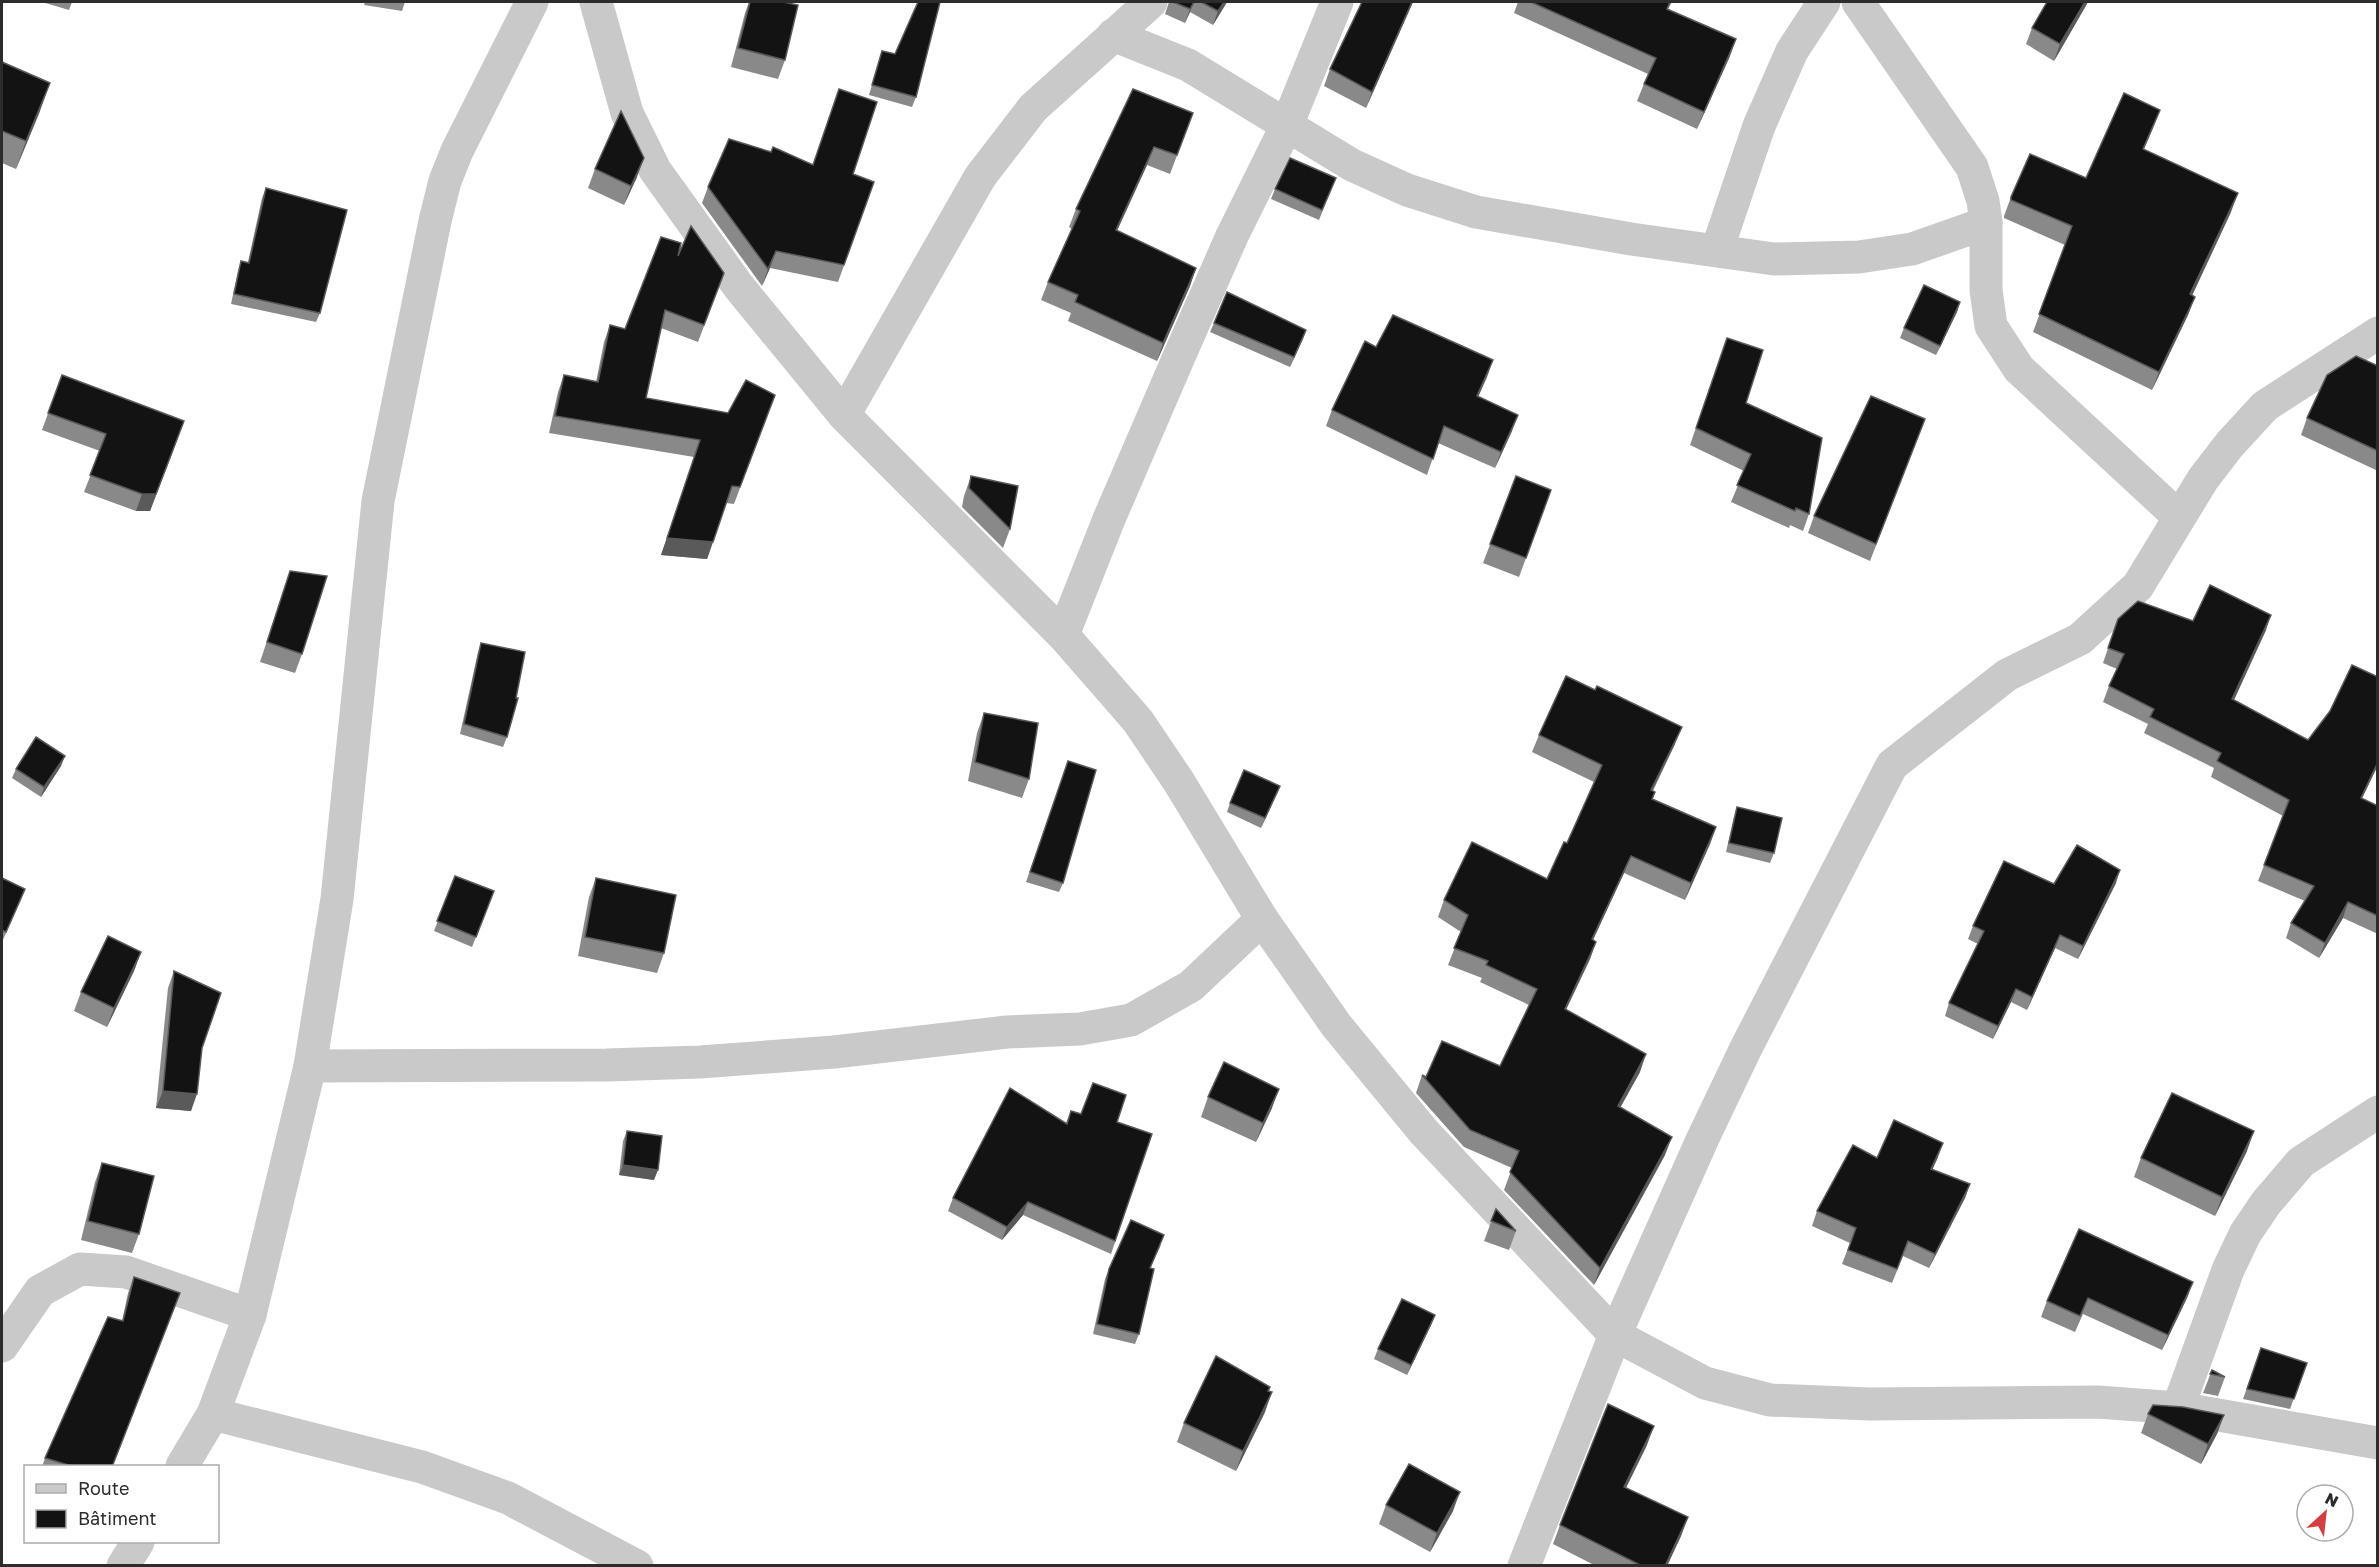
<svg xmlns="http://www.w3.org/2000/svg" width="2379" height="1567" font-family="'Golos Text',sans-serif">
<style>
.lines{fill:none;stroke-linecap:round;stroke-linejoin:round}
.street{stroke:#c9c9c9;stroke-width:33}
.wall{fill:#898989}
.shaded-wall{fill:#5a5a5a}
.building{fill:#131313;stroke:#5a5a5a;stroke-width:1.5}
</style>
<rect width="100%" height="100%" fill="#fff"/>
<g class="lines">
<!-- street -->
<g class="street">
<polyline points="596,2 627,113 655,170 739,287 844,415 1063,635 1138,721 1179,782 1262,919 1336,1025 1424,1132 1615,1335 1705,1383 1770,1400 1870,1404 2098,1402 2178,1408 2378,1443"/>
<polyline points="1858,2 1972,167 1983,201 1986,223 1986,290 1991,326 2019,369 2179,517"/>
<polyline points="1113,35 1188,65 1352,165 1407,190 1476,212 1631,239 1774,259 1859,257 1912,249 1986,223"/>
<polyline points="1717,250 1759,126 1792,51 1824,2"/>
<polyline points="844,415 980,177 1033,108 1151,2"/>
<polyline points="1063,635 1109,519 1178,359 1232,236 1287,125 1337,2"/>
<polyline points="310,1066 607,1065 700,1062 834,1052 1007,1032 1080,1029 1131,1020 1191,986 1262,919"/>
<polyline points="2,1346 40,1291 80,1269 126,1272 250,1315"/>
<polyline points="2178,1408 2228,1270 2245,1234 2266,1203 2301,1162 2378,1112"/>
<polyline points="213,1414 422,1467 508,1498 637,1566"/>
<polyline points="182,1466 213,1414 250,1315 310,1066 337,899 378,501 435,221 445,181 457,151 532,2"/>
<polyline points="123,1566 138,1542"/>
<polyline points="1524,1566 1615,1335 1703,1138 1746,1048 1892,765 2007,675 2080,639 2138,586 2203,479 2230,444 2265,406 2378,333"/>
</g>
</g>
<!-- wall -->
<g class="wall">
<polygon points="42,2 72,2 69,10"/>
<polygon points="365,2 405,2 402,11 364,5"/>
<polygon points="749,2 783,2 785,60 778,79 731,67 745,13"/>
<polygon points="1169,2 1227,2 1213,25 1190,12 1185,23 1165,14"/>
<polygon points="1413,2 1366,108 1324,86 1330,69"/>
<polygon points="1518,2 1672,2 1668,9 1730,56 1697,129 1637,101 1648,74 1514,13"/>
<polygon points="2047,2 2088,2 2054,61 2026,44 2032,28"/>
<polygon points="882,51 895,54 916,97 912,107 869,95"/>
<polygon points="2,62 40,111 16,169 2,163"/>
<polygon points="1193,113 1170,174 1147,165 1117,231 1196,268 1190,286 1157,361 1068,321 1071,313 1041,300 1048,282 1072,229 1069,227 1076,209"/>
<polygon points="2153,128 2144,149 2231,212 2192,295 2195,297 2188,315 2152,390 2033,332 2065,245 2004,218 2004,216 2011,197 2086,178"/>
<polygon points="813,165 853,174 874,182 838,282 770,268 762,286 702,203 708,187"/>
<polygon points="595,169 637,177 624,205 588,188"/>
<polygon points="266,188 320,313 316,322 231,304 238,271 241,261 248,262 262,198"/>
<polygon points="1332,188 1319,220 1271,199 1275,189"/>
<polygon points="678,256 724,273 698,342 661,328 646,398 728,413 775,395 734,504 726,503 707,559 661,555 694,457 549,433 558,392 564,375 596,382 604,342 610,325 625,329"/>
<polygon points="1960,302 1957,312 1936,355 1900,338 1904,328"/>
<polygon points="1214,323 1306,330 1290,367 1210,332"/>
<polygon points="1727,338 1746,403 1809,514 1803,531 1790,525 1789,528 1731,502 1744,471 1690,445"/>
<polygon points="1376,347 1493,360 1478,397 1512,431 1495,468 1438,443 1427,475 1326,426 1332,410"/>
<polygon points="2378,366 2378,471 2301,435 2307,418"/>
<polygon points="62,375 184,421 150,511 136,511 84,492 100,451 42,430"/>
<polygon points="1925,419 1870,561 1808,533 1814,516"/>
<polygon points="971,476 1010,529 1003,548 962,507 964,496"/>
<polygon points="1516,476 1551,490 1519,577 1483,563"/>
<polygon points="290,571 302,654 295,673 260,662"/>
<polygon points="2118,619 2193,621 2266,630 2234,700 2308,740 2378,677 2378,765 2362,798 2378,806 2378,934 2343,918 2319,958 2286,938 2291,923 2305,901 2258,881 2283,816 2211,777 2214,768 2144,733 2148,724 2103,702 2109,686 2117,669 2103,663"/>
<polygon points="481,643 507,737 503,747 460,734 478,652"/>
<polygon points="984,713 1029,779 1022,798 968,781 977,733"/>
<polygon points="1539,735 1675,744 1653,791 1652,799 1716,827 1710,844 1685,900 1624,873 1593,940 1596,942 1590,959 1566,1010 1640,1072 1620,1108 1665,1155 1594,1285 1504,1190 1512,1168 1464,1147 1416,1093 1422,1075 1426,1077 1500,1066 1529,1005 1480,982 1482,978 1448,965 1461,932 1438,917 1444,900 1547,879 1567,843 1594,782 1532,752"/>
<polygon points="1068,761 1063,883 1059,892 1026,882"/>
<polygon points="61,766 41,797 12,778 16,769"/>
<polygon points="1280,786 1261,828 1227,812 1230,803"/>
<polygon points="1737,807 1774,853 1770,863 1726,852 1734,817"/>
<polygon points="455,876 494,891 472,947 434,931"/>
<polygon points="2,878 21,899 2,942"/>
<polygon points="596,878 664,953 657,973 578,956 589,897"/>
<polygon points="2116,883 2078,959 2055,948 2027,1010 2011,1002 1993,1039 1945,1016 1949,1003 1978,944 1968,939 1973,926 2054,884"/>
<polygon points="141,952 134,971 107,1027 74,1011 81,992"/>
<polygon points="174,971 202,1048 191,1111 156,1108 168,988"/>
<polygon points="1208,1097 1272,1108 1256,1142 1201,1117"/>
<polygon points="1071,1111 1117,1122 1152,1134 1111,1254 1023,1215 1002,1240 948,1211 953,1198 1066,1123"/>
<polygon points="627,1131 654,1180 619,1175 623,1141"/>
<polygon points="2247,1151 2215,1216 2134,1177 2141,1158"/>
<polygon points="1938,1157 1932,1170 1970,1184 1965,1198 1929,1268 1903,1256 1892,1283 1842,1264 1850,1243 1812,1226 1817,1211 1877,1158"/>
<polygon points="102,1163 139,1234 132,1253 81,1240 95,1182"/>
<polygon points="1496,1209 1516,1231 1509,1250 1484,1241"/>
<polygon points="1161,1245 1150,1268 1139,1334 1135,1344 1093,1334 1105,1279 1109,1269"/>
<polygon points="134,1277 113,1467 42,1467 45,1458 122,1321 128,1293"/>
<polygon points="2193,1282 2187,1298 2162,1350 2083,1314 2075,1332 2041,1317 2047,1301"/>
<polygon points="1435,1315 1431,1325 1407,1375 1374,1359 1378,1349"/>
<polygon points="2261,1348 2307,1363 2290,1409 2243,1399"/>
<polygon points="2212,1370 2225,1377 2218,1396 2203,1393"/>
<polygon points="1270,1387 1265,1412 1236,1471 1177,1442 1184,1423"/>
<polygon points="2148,1414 2224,1415 2217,1434 2201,1464 2141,1433"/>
<polygon points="1647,1445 1626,1488 1688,1517 1681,1536 1667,1566 1596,1566 1553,1544 1560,1525"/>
<polygon points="1386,1505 1453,1511 1430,1552 1379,1524"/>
</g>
<!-- shaded-wall -->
<g class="shaded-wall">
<polygon points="1194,2 1190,12 1185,23 1190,9"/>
<polygon points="1224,2 1227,2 1213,25 1218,11"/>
<polygon points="1412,2 1413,2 1366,108 1372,92"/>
<polygon points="2085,2 2088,2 2054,61 2060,44"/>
<polygon points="1736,39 1730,56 1697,129 1704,112"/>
<polygon points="50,83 40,111 16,169 26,141"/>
<polygon points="2160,110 2153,128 2136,167 2143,149"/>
<polygon points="1154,147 1147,165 1109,248 1116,230"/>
<polygon points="644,158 637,177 624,205 631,186"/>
<polygon points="2238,193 2231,212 2184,313 2190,294"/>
<polygon points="776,251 770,268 762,286 768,269"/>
<polygon points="1196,268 1190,286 1157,361 1163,343"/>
<polygon points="2195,297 2188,315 2152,390 2159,372"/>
<polygon points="1960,302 1957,312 1936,355 1940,346"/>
<polygon points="1306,330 1303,339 1290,367 1294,357"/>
<polygon points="1493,360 1487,377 1471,413 1477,396"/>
<polygon points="1518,415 1512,431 1495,468 1501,452"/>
<polygon points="178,438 150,511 136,511 142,494"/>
<polygon points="667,538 713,542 707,559 661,555"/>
<polygon points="2271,615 2266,630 2227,715 2232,699"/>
<polygon points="1682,727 1675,744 1644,807 1651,790"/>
<polygon points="65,756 61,766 41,797 44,787"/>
<polygon points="2378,762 2378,765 2355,813 2361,798"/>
<polygon points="1280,786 1276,796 1261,828 1265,818"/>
<polygon points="1716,827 1710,844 1685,900 1691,883"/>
<polygon points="1631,856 1624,873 1585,957 1592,939"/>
<polygon points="2120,870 2116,883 2078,959 2083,946"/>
<polygon points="2348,902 2343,918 2319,958 2325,943"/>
<polygon points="2060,935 2055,948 2027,1010 2032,997"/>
<polygon points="1596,942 1590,959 1558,1026 1565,1009"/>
<polygon points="141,952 134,971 107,1027 114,1008"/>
<polygon points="2016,989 2011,1002 1993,1039 1998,1026"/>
<polygon points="1646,1054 1640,1072 1611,1124 1618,1106"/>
<polygon points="1279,1089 1272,1108 1256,1142 1263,1123"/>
<polygon points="163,1091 197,1094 191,1111 156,1108"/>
<polygon points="2254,1131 2247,1151 2215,1216 2222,1197"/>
<polygon points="1672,1137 1665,1155 1594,1285 1600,1268"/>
<polygon points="1943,1143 1938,1157 1926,1184 1931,1169"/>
<polygon points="623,1165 658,1170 654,1180 619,1175"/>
<polygon points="1970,1184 1965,1198 1929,1268 1935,1254"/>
<polygon points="1028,1202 1023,1215 1002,1240 1007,1227"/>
<polygon points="2193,1282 2187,1298 2162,1350 2168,1335"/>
<polygon points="1435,1315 1431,1325 1407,1375 1411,1365"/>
<polygon points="1272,1392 1265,1412 1236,1471 1243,1451"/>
<polygon points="2224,1415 2217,1434 2201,1464 2208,1444"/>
<polygon points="1654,1426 1647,1445 1617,1506 1624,1487"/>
<polygon points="1460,1492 1453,1511 1430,1552 1437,1533"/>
<polygon points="1688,1517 1681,1536 1667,1566 1665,1566"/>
</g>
<!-- building -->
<g class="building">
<polygon points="750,2 783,2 798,5 785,60 738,48"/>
<polygon points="918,2 940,2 916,97 872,85 882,51 895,54"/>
<polygon points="1173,2 1194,2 1190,9"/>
<polygon points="1201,2 1224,2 1218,11"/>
<polygon points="1362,2 1412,2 1372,92 1330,69"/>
<polygon points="1531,2 1670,2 1667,9 1736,39 1704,112 1644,84 1656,58"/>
<polygon points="2047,2 2085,2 2060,44 2032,28"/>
<polygon points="2,62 50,83 26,141 2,131"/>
<polygon points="839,89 877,102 853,174 874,182 844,265 776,251 768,269 708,187 729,139 771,152 773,147 813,165"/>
<polygon points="1133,89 1193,113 1177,155 1154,147 1116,230 1196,268 1163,343 1075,302 1078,295 1048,282 1080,211 1076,209"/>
<polygon points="2124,93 2160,110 2143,149 2238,193 2190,294 2195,297 2159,372 2039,314 2072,226 2011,200 2011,197 2030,154 2086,178"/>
<polygon points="621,111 644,158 631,186 595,169"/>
<polygon points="1290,158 1336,178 1322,210 1275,189"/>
<polygon points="266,188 347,210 320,313 234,294 241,261 249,263"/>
<polygon points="691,226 724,273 704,325 665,310 646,398 728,413 746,380 775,395 740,487 732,486 713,542 667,538 700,440 555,416 564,375 598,382 610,325 625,329 661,237 681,243 678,256"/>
<polygon points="1924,285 1960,302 1940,346 1904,328"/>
<polygon points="1227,292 1306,330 1294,357 1214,323"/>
<polygon points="1393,315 1493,360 1477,396 1518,415 1501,452 1444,426 1433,459 1332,410 1365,341 1376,347"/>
<polygon points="1727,338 1763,350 1746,403 1822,438 1809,514 1796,508 1795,511 1737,485 1751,454 1696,428"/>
<polygon points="2356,356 2378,366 2378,417 2377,419 2378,420 2378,451 2307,418 2327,375"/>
<polygon points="62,375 184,421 156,494 142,494 90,475 106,434 48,413"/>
<polygon points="1871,396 1925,419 1876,544 1814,516"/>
<polygon points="971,476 1018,486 1010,529 969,488"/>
<polygon points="1516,476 1551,490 1526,558 1490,544"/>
<polygon points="290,571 327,576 302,654 267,642"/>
<polygon points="2210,585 2271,615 2232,699 2308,740 2330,711 2352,665 2378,677 2378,762 2361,798 2378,806 2378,916 2348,902 2325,943 2291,923 2314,886 2264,865 2289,800 2217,761 2221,753 2150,717 2154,709 2109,686 2124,654 2108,648 2118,619 2138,601 2193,621"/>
<polygon points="481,643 525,652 516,698 518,698 507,737 464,724"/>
<polygon points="1566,676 1595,690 1597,686 1682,727 1651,790 1655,792 1652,799 1716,827 1691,883 1631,856 1592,939 1596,942 1565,1009 1646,1054 1618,1106 1672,1137 1600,1268 1510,1172 1519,1151 1470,1130 1422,1075 1426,1077 1442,1041 1500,1066 1537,989 1486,965 1488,961 1454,948 1468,915 1444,900 1472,842 1547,879 1564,842 1567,843 1602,765 1539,735"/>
<polygon points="984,713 1038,723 1029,779 975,762"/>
<polygon points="36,737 65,756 44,787 16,769"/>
<polygon points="1068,761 1096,770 1063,883 1030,872"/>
<polygon points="1244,770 1280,786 1265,818 1230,803"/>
<polygon points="1737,807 1782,818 1774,853 1729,843"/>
<polygon points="2077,845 2120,870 2083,946 2060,935 2032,997 2016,989 1998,1026 1949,1003 1984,931 1973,926 2004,861 2054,884"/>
<polygon points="455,876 494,891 476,937 437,921"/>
<polygon points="2,878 25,889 6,932 2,930"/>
<polygon points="596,878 676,895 664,953 585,937"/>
<polygon points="108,936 141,952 114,1008 81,992"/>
<polygon points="174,971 221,993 202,1048 197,1094 163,1091"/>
<polygon points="1224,1062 1279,1089 1263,1123 1208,1097"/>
<polygon points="1093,1083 1126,1095 1117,1122 1152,1134 1115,1241 1028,1202 1007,1227 953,1198 1010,1088 1067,1124 1071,1111 1081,1114"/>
<polygon points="2172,1093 2254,1131 2222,1197 2141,1158"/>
<polygon points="1894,1120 1943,1143 1931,1169 1970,1184 1935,1254 1908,1241 1897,1269 1848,1250 1856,1228 1817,1211 1853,1145 1877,1158"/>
<polygon points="627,1131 662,1136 658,1170 623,1165"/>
<polygon points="102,1163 154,1176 139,1234 88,1221"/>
<polygon points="1496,1209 1516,1231 1491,1221"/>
<polygon points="1131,1220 1164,1235 1150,1268 1154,1269 1139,1334 1097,1324 1109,1269"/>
<polygon points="2079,1229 2193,1282 2168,1335 2088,1298 2080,1316 2047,1301"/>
<polygon points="134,1277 180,1293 112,1467 75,1467 45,1458 108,1317 123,1321"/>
<polygon points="1402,1299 1435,1315 1411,1365 1378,1349"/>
<polygon points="2261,1348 2307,1363 2294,1399 2247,1389"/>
<polygon points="1216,1356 1270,1387 1268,1391 1272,1392 1243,1451 1184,1423"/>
<polygon points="2212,1370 2225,1377 2210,1374"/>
<polygon points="1608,1404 1654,1426 1624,1487 1688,1517 1665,1566 1642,1566 1560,1525"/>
<polygon points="2153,1405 2183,1407 2224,1415 2208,1444 2148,1414"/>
<polygon points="1409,1464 1460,1492 1437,1533 1386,1505"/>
</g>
<!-- border -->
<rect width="2379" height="1567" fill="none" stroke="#2c2c2c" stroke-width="6"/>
<!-- legend -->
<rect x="24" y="1465" width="195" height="78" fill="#ffffff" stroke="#ababab" stroke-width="1.5"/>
<rect x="36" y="1484" width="30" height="9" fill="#c9c9c9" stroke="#ababab" stroke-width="1.5"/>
<text x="78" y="1495" font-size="18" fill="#2c2c2c">Route</text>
<rect x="36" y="1510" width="30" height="18" fill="#131313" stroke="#ababab" stroke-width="1.5"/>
<text x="78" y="1525" font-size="18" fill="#2c2c2c">Bâtiment</text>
<!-- north arrow -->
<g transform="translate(2325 1513) rotate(27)"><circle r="28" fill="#ffffff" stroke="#ababab" stroke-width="1.5"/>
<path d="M0-4.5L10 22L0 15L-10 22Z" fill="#d23f41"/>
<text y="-9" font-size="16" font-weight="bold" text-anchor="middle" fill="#2c2c2c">N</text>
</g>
</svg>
